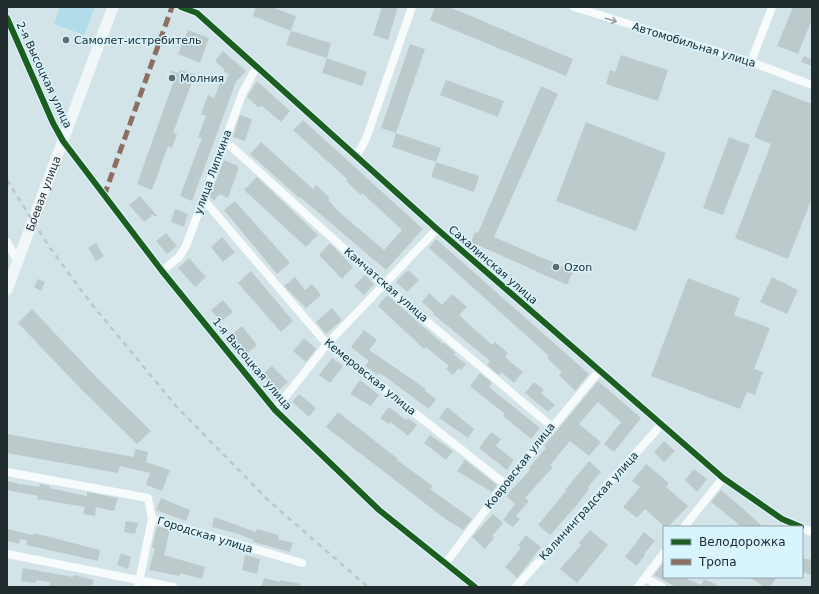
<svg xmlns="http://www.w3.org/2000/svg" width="819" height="594" font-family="'DejaVu Sans',sans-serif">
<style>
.green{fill:#b1ddea}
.building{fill:#bdcacc}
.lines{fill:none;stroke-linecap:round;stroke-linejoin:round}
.street{stroke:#f8fbfc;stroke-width:8}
.secondary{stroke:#f1f6f8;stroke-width:11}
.rail{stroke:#c0c5c5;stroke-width:2.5;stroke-dasharray:5 5;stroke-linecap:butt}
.quiet{stroke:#8d6e63;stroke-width:5;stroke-dasharray:10 5;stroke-linecap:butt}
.cycleway-casing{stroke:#d8f5ff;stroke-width:8}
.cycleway{stroke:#1b5e20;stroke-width:6}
.oneway{stroke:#979ea0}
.poi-dot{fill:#5f6c70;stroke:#d8f5ff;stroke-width:1.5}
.labels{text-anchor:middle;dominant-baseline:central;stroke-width:3;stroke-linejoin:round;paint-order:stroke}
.poi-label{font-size:11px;fill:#212c2f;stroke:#d8f5ff;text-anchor:start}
.street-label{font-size:11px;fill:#212c2f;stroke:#d8f5ff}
</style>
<rect width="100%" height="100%" fill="#d3e4e9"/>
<!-- green -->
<polygon class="green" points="60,7 95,7 84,35 54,24"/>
<!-- building -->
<g class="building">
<polygon points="256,7 271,7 296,16 291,31 253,16"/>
<polygon points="382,7 398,7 388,40 373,35"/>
<polygon points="435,7 449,7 573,59 566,76 430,20"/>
<polygon points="793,7 812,7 812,19 798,54 777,46"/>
<polygon points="188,30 209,38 200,63 178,54"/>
<polygon points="291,31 331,43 327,58 286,45"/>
<polygon points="410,44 425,49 396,133 381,128"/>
<polygon points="223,51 246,71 236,82 192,201 180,196 202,138 198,137 206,116 201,114 208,95 214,98 220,82 225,84 229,74 224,72 224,69 215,61"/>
<polygon points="621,55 668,70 658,101 606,84 610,70 615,72"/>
<polygon points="804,56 812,59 812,66 801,62"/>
<polygon points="327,58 367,72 362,86 322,73"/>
<polygon points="180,70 195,74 173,133 177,134 172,148 168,146 152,190 137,184 173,83 168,81 171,71 179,73"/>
<polygon points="446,80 504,101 498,117 440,95"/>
<polygon points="257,81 290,111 281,122 262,106 258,107 247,97"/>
<polygon points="541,86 558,94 494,237 573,271 567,285 471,242 475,232 478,233"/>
<polygon points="773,89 812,104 812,198 788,259 735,238 771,144 754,137"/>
<polygon points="240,115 252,119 245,141 233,137"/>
<polygon points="303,120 423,229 386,270 300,197 299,198 250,154 261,142 313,189 316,185 330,198 328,200 339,212 384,250 402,230 362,193 361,195 346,181 348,180 293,130"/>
<polygon points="586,122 666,153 636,231 556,201"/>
<polygon points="396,133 441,148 436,162 392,147"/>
<polygon points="729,137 750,145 723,215 703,208"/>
<polygon points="224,160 238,166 237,169 239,167 228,198 219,194 214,201 210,196"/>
<polygon points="436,162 479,176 474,192 431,177"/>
<polygon points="257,177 318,235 306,247 244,190"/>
<polygon points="140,196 158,217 150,214 152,216 144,222 129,205"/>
<polygon points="235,201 290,263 277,274 224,210"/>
<polygon points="175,209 188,214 184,227 171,222"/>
<polygon points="166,233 177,246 167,254 156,241"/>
<polygon points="222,237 235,252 223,262 211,247"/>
<polygon points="436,239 589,374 575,391 559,375 562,372 547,358 549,356 429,248"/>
<polygon points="96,243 104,256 96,261 88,248"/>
<polygon points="330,243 353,267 342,279 319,255"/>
<polygon points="189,258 206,277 195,287 178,268"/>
<polygon points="408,270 419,280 407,292 396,282"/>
<polygon points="251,271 293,321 281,332 238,283"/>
<polygon points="365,275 374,284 364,295 354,286"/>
<polygon points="295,277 305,290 312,284 321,295 306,308 284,286"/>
<polygon points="772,277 798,290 787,314 760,302"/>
<polygon points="688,278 740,298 734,315 770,328 754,369 763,372 755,395 747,392 740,409 651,376"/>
<polygon points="38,279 45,282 41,291 34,287"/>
<polygon points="429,293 442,305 452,294 467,307 459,315 492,345 495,342 508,353 505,357 523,372 514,383 501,372 499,375 487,365 490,361 433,314 434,313 422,302"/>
<polygon points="387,295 443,344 444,343 456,353 454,355 466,364 461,370 459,368 453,375 446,369 449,366 426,347 424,349 378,306"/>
<polygon points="223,300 233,312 221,322 211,310"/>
<polygon points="332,308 342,320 326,334 316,322"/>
<polygon points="32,309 99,380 151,431 137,444 83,391 18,323"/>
<polygon points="242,326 257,345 247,354 231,335"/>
<polygon points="364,330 377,340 369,350 426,389 424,390 436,399 429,409 380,373 378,375 365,366 369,361 351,347"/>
<polygon points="304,338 316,349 306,362 293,351"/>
<polygon points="332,358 343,366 330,383 319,375"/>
<polygon points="272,366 288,382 278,391 262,375"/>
<polygon points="480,373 492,383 489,387 540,428 531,439 503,416 505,414 470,386"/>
<polygon points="360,380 379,395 371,406 350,394"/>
<polygon points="598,381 641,418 614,452 604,444 621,422 598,402 579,424 601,442 589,456 570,441 550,465 553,467 525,498 529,501 516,516 520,519 513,527 503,520 515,504 506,496 530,470 529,468 546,448 544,446"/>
<polygon points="534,382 544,390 541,393 555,405 548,412 525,393"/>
<polygon points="299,394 316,408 309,417 292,402"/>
<polygon points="389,407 406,420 408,418 417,425 408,436 391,422 389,424 380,418"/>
<polygon points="447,407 474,429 468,438 439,418"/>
<polygon points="338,412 398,459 397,460 433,486 430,489 472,519 463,530 444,518 326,427"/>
<polygon points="491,432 501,439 496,446 514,460 507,470 479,448"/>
<polygon points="7,434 134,457 135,449 148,452 146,462 170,470 162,491 146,485 150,473 120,466 118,473 7,453"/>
<polygon points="430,435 453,451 446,460 424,443"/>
<polygon points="664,441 675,451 664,462 654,452"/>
<polygon points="465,460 497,485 492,492 457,471"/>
<polygon points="589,461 601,472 588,487 589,489 576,506 550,535 538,525 566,491 565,490"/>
<polygon points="646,464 669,483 666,487 688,506 668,527 665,527 645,509 637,518 623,507 640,487 632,481"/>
<polygon points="694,469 707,479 697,492 685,480"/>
<polygon points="7,481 22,485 22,484 39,487 40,484 50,486 49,488 87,496 87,492 118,498 114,511 96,507 95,516 83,514 85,507 37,499 38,496 7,490"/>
<polygon points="721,490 741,507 763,527 742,527 711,502"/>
<polygon points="161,498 190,510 186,521 156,510"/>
<polygon points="493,514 503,523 492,536 494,538 485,549 472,537"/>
<polygon points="214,517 256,532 257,529 279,535 278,539 293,543 290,552 253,542 254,540 238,534 212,527"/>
<polygon points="126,521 138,523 135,534 124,532"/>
<polygon points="157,526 170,530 164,555 205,567 202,579 180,573 180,576 149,570 155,548 152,547"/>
<polygon points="7,529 33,535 33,533 46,536 100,550 98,561 26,545 27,540 20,539 19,544 7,541"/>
<polygon points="590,530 608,545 577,583 560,569 581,545 579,543"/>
<polygon points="644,532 655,541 644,554 645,555 637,566 625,557"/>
<polygon points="526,535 541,547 517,578 505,567 521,548 518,545"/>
<polygon points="121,553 131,557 128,569 117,565"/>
<polygon points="245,555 260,559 257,574 242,570"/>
<polygon points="802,558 812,560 812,575 802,572"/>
<polygon points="664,562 664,577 683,577 701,585 704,579 721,587 676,587 654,575"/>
<polygon points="23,568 73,577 74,575 94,580 92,587 56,587 49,586 50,582 36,580 36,583 21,581"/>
<polygon points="749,577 777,577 770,587 764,587"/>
<polygon points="264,578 280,582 280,580 301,584 300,587 261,587"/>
</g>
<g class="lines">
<!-- street -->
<g class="street">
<polyline points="181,7 197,13 437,229 723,478 782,519 801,527"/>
<polyline points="574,7 751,62 812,85"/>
<polyline points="7,18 53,123 63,141 162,271 275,410 379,510 475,587"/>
<polyline points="751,62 772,7"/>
<polyline points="224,140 384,285 551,426"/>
<polyline points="356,157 366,139 412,7"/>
<polyline points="203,199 327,344 505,484"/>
<polyline points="7,242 18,262"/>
<polyline points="162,271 179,257 186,246 243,92 256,68"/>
<polyline points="275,410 327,344 437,229"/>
<polyline points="7,472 148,498 152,519 302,563"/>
<polyline points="684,527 723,478"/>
<polyline points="802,528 812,532"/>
<polyline points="7,554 173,587"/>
<polyline points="445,564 505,484 600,370"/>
<polyline points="645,578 662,587"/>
<polyline points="138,587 152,519"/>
<polyline points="516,587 662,424"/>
<polyline points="638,587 664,553"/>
</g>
<!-- secondary -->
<path class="secondary" id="s1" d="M7,290L113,7"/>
<!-- rail -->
<polyline class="rail" points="7,180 48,245 90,302 176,406 269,501 368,587"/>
<!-- quiet -->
<polyline class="quiet" points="104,196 172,7"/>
<defs>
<g id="cycleway">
<polyline points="181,7 197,13 437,229 723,478 782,519 801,527"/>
<polyline points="7,18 53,123 63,141 162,271 275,410 379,510 475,587"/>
</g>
</defs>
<!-- cycleway casing -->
<use href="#cycleway" class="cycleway-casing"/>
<!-- cycleway -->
<use href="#cycleway" class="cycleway"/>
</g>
<!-- one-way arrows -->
<defs><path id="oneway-shaft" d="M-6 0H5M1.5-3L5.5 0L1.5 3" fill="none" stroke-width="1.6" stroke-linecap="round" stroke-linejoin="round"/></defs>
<use class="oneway" href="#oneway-shaft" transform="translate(611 20) rotate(17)"/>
<!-- markers -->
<g class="poi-dot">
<circle cx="66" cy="40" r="4"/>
<circle cx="172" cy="78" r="4"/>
<circle cx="556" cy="267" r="4"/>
</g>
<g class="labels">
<!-- poi labels -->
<g class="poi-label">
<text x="74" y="40">Самолет-истребитель</text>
<text x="180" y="78">Молния</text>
<text x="564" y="267">Ozon</text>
</g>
<!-- street labels -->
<g class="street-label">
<text transform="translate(694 45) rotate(17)">Автомобильная улица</text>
<text transform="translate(44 75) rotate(65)">2-я Высоцкая улица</text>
<text transform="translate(213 172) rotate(-70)">улица Липкина</text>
<text stroke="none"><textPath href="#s1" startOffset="103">Боевая улица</textPath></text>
<text transform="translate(493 265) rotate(41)">Сахалинская улица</text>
<text transform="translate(386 285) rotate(41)">Камчатская улица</text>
<text transform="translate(252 364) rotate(50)">1-я Высоцкая улица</text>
<text transform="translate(370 377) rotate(39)">Кемеровская улица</text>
<text transform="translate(520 466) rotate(-52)">Ковровская улица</text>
<text transform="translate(589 506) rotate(-48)">Калининградская улица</text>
<text transform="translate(205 535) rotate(17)">Городская улица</text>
</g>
</g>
<!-- border -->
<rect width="819" height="594" fill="none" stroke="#212c2f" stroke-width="16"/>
<!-- legend -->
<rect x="663" y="526" width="140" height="52" fill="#d8f5ff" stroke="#8fa5ac"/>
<rect x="671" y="539" width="20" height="6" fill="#1b5e20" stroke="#8fa5ac"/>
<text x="699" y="546" font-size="12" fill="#212c2f">Велодорожка</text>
<rect x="671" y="559" width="20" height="6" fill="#8d6e63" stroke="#8fa5ac"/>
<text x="699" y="566" font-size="12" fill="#212c2f">Тропа</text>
</svg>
